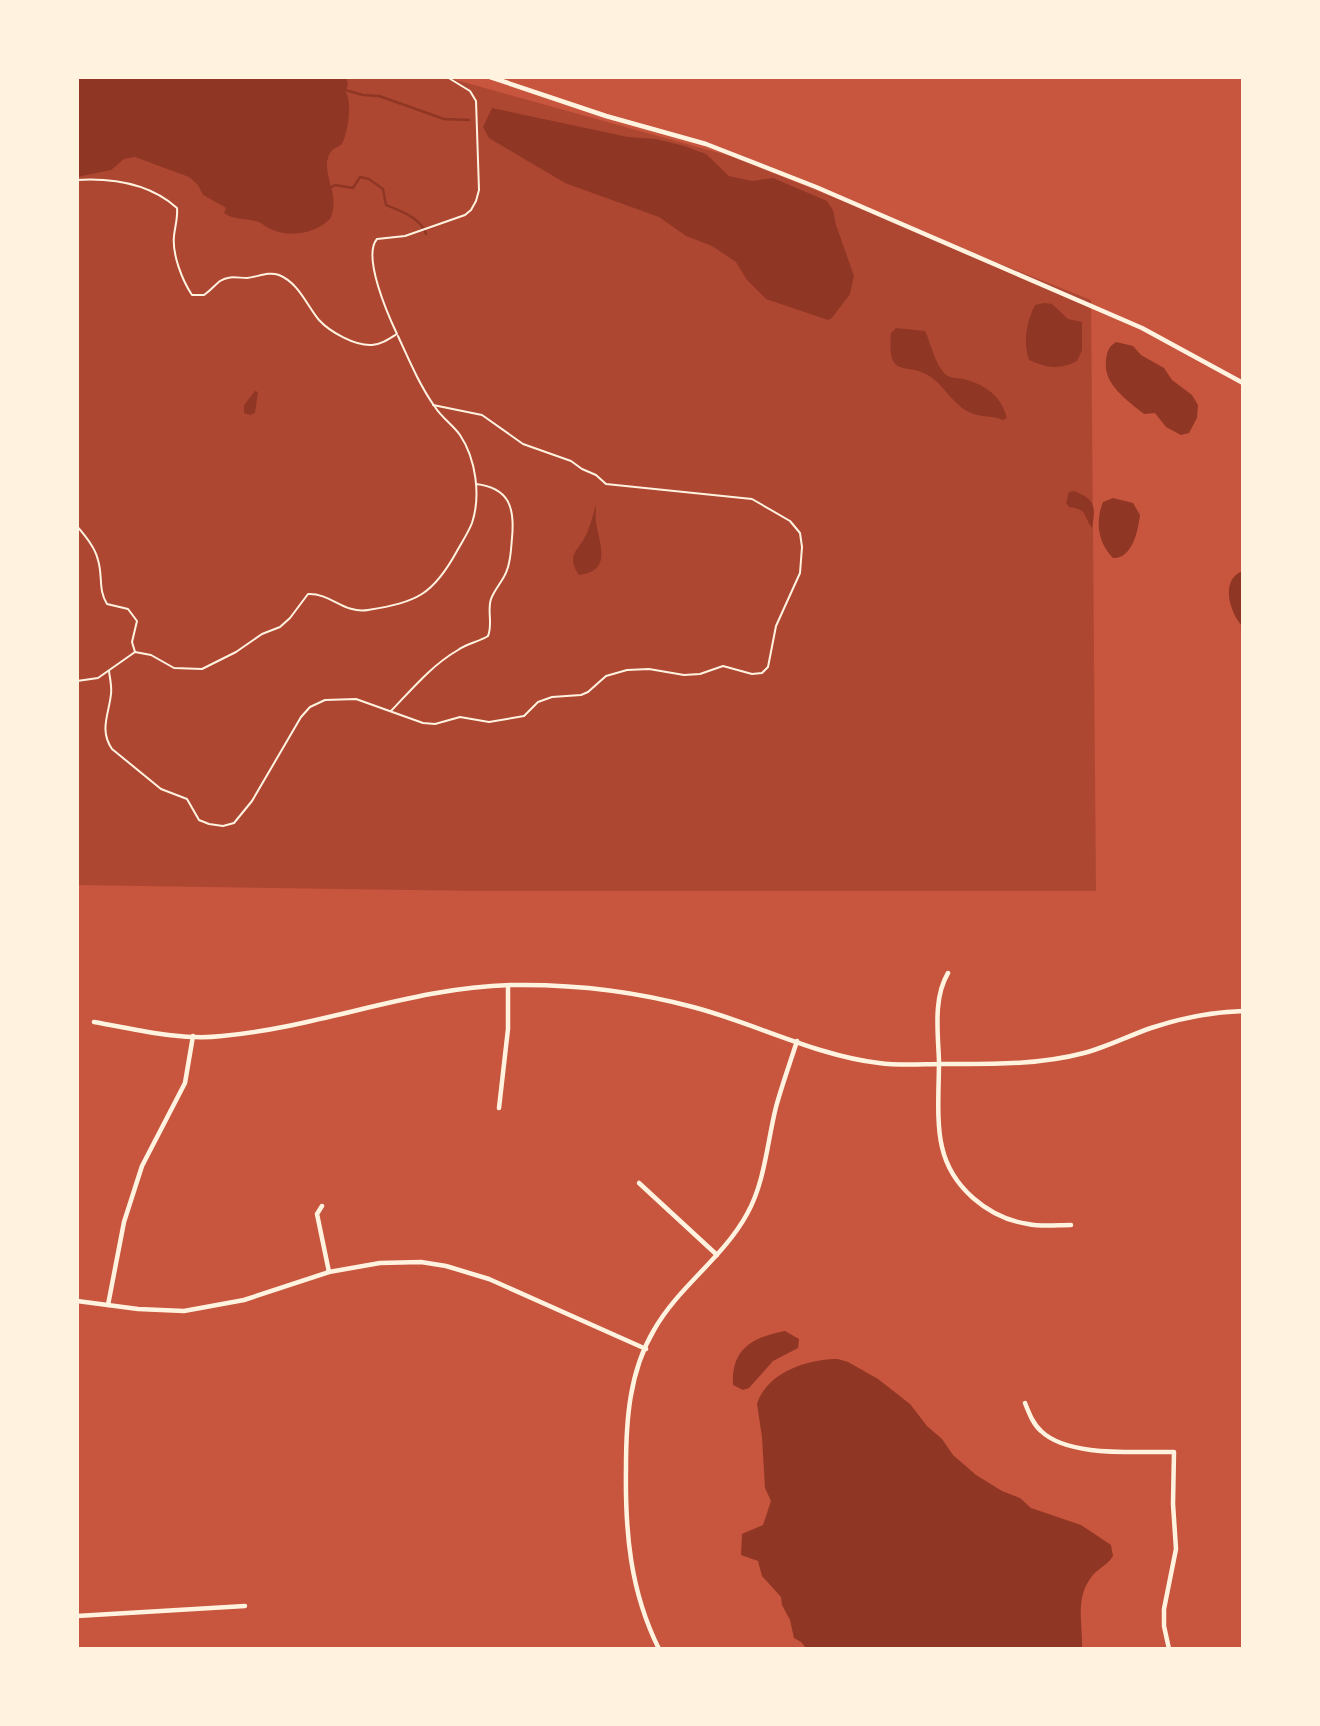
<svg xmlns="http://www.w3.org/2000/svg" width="1320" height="1726" font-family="'Crimson Pro',serif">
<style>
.green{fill:#ae4732}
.water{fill:#8f3625}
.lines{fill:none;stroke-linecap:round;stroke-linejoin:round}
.stream{stroke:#8f3625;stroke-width:2.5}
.path{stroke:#fff3e0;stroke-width:2}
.minor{stroke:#fff3e0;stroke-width:4.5}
</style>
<rect width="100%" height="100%" fill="#c8553d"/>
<!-- green -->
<polygon class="green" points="77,77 445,77 730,156 1091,300 1096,891 481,891 77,885"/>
<!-- water -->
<g class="water">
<path d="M77,77H346L348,85L345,91C353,102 348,132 342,144C337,148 333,148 330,153C319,173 342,194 330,219C314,234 290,238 270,229C265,226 261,222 255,221C244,218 234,220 224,213L226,208L223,206L203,195L198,185L189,177L135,157L124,159L111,170L77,177Z"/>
<polygon points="492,108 628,137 656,139 684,146 706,154 729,176 752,181 773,178 827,201 833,210 836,225 854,276 850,294 832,318 828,320 766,299 747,280 736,262 712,246 686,236 659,217 565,183 489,138 483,127"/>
<path d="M1044,303L1052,304L1068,319L1082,322V350L1077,361C1059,370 1047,368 1029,360C1023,341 1026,323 1035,305Z"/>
<path d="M896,328L925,331C931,343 936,369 948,376C952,378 959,378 964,379C986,385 1001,396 1007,418L1003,420C993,415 982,418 971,413C954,406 946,388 931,377C906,360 887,382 891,333Z"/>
<path d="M1116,342L1133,346L1141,355L1164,368L1172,380L1192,395L1198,405L1197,418L1189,433L1181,435L1166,427L1155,413L1144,414C1127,400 1103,384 1106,361C1107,352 1108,347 1116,342Z"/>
<polygon points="255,391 258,392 255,413 250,415 244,413 244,405"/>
<path d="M1074,491C1095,499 1096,506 1092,528C1083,516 1088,509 1069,507L1066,503L1069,492Z"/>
<path d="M1113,498L1133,503L1140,515C1138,531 1132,559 1113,558C1098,543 1095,522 1103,502Z"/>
<path d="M596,505C596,512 595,521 597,527C601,549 610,571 579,575C565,554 579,551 587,533C591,524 593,514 596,505Z"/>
<path d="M1243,571V627C1230,614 1219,579 1243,571Z"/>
<path d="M785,1331L799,1339L798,1348L773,1361L749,1388L743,1390L733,1385C731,1348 754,1337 785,1331Z"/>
<path d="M838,1359L848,1362L878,1379L910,1404L927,1426L942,1439L953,1455L976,1475L1002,1491L1020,1498L1031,1508L1081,1525L1111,1545L1113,1556C1107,1566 1096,1569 1090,1579C1075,1600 1083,1625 1082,1649H807L801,1642L794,1638L790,1620L782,1605L781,1597L762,1576L758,1561L741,1555L742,1534L763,1525L771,1501L765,1488L762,1437L757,1404C767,1372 808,1359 838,1359Z"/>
</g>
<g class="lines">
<!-- stream -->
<g class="stream">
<polyline points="345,90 363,95 379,96 444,119 469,120"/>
<path d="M332,187L335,185L353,188L360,177L369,179L383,189L386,205C401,211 421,218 426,234"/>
</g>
<!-- path -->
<g class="path">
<path d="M77,180C112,178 150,184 177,208C178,218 175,226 174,236C172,254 182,280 192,295H204C210,291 215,285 220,281C229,275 238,278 247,278C258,277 268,271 279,275C299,283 307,306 319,320C330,332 355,346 372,345C382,344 389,339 397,334C388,315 362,256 377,239L405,236L465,215L471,210L476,201L479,190L476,101L470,91L447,77"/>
<path d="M77,526C85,536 95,547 98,560C103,576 98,590 107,604L128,609L137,621L132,642L135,652"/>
<path d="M109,671C110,679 112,687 111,694C109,714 99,730 112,749L161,789L187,799L199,820L209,824L223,826L234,823L252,801L301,717L310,707L325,700L356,699L423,723L435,724L460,717L489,722L524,716L538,702L552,697L581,695L588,692L606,676L627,670L649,669L684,675L700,674L723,666L752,674L762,673L768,667L776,626L800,573L802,547L800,533L790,521L752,499L606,484L596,475L582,469L571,461L523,444L482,415L433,405"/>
<path d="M77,681L98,678L135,652L151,655L174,668L202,669L236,652L262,634L280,627L290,618L308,594C331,593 344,614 368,610C417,602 433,595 457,551C462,542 468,533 472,523C481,496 476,459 460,435C453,425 442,418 435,407C420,386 409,360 398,336"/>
<path d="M391,711C412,689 432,665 458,650C467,643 479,642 488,636C493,624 487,611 491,599C495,588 504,580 507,570C511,560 511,548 512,538C515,507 509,488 476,484"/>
</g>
<!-- minor -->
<g class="minor">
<polyline points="490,77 606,116 706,144 816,187 1142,328 1243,383"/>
<path d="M948,973C933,998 938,1033 939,1061C939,1087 936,1122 942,1147C951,1187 988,1218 1028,1224C1042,1227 1057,1225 1071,1225"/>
<path d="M94,1022C135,1029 180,1041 222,1036C321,1027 413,987 512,985C573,984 634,991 693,1007C754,1023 817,1056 879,1063C900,1066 922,1064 944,1064C991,1064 1039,1065 1084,1053C1107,1047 1128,1036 1151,1028C1181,1018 1211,1012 1243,1011"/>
<polyline points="499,1108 508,1029 508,986"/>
<polyline points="639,1183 717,1255"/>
<polyline points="322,1206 317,1214 329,1272"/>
<polyline points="77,1301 138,1309 184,1311 244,1300 329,1272 380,1263 421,1262 446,1266 489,1279 646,1349"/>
<polyline points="108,1305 124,1222 142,1166 185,1083 193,1036"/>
<path d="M1025,1403C1029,1413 1033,1424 1041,1431C1069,1458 1138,1451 1174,1452L1173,1504L1176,1549L1164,1609V1626L1169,1649"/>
<polyline points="77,1616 245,1606"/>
<path d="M659,1649C630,1591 625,1532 626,1468C626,1421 629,1372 654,1330C679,1286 723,1258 747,1214C765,1182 767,1143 776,1107C782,1085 790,1063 797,1041"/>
</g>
</g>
<!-- border -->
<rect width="1320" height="1726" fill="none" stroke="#fff3e0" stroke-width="158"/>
</svg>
